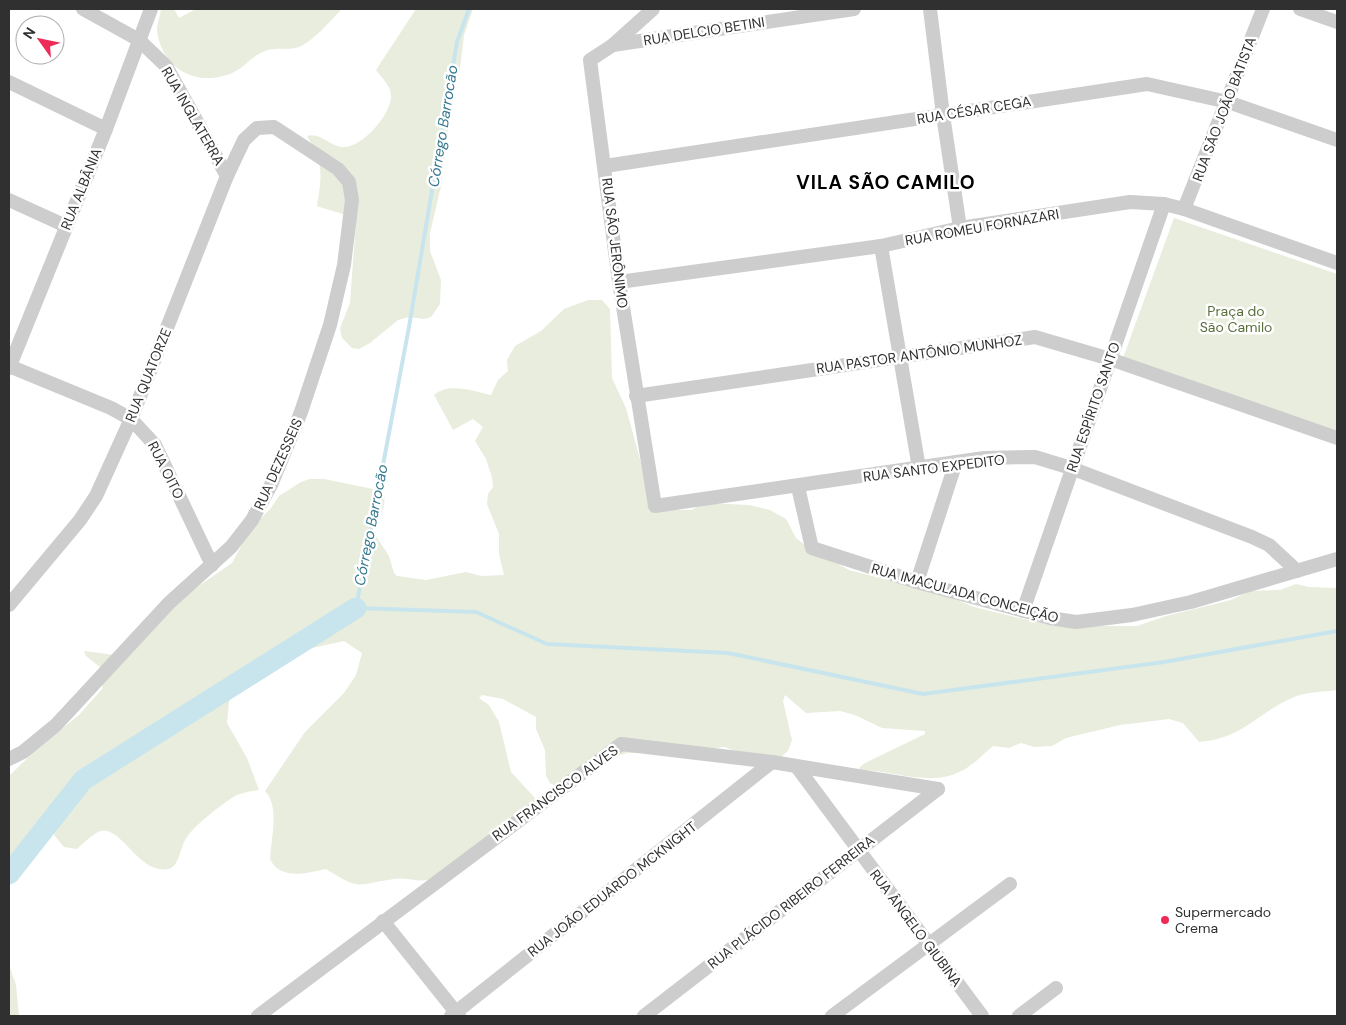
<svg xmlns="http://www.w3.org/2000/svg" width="1346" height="1025" font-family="'DM Sans',sans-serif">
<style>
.green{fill:#e8eddd}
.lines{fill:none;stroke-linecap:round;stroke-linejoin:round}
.stream{stroke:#c8e5ee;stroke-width:4}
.river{stroke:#c8e5ee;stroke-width:21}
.minor{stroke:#cdcdcd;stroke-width:14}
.poi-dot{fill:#ee2a56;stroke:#fff;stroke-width:2}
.labels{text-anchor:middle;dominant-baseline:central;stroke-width:5;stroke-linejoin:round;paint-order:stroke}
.street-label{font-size:14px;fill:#303030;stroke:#fff}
.park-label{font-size:14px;fill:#5a6e3a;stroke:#fff}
.poi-label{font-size:14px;fill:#303030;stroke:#fff;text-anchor:start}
.water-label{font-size:15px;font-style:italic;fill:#377a90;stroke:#fff}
.district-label{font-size:19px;font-weight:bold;letter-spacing:1px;fill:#000;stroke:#fff}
</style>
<rect width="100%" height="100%" fill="#fff"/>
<!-- green -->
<g class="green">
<path d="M161,9H174L179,18L196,9H342C331,20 311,44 296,48C286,50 275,47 265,51C251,56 242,71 227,75C193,86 162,67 157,31C157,24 160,16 161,9Z"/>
<path d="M416,9H473L464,35L460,68L452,99L441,186L430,233V251L441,280L440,304L431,317L424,319L409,317L398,320L370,343L359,349L352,348L342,338L340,328L350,303L356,222C347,213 330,211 317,206C322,174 324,164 307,136C321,132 330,147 343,147C362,148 391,115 391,96C391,86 382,78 376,70Z"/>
<polygon points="1174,218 1337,274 1337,435 1123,358"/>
<path d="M588,300H602L610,309L612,378L626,408L647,485L662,505L677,510H691L706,503L749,505L770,510L786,519L796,538L806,546L849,570L892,581L915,583L974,607L1036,622L1063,626H1137L1166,616L1231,600L1250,591L1280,590L1296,584L1309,587L1337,588V690C1323,692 1304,692 1292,698C1256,714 1242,739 1199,742L1183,723L1169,719L1120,725L1066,738L1052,746L1034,747L1021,743L1009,748L993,746C982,755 973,766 959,772C931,786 896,772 866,770L859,774L860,767L865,763L925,734V731L882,728L855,715L840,711L806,713L785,695L783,701L792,740L788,751L780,758L753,759L725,747L669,753H627L607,759L556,786L550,783L546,776L545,750L536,729V717L503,699L482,695L479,698L489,705L499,722L511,772L535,798L537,810C504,836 471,871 428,880C417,882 405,877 394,879C355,884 363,892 326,869C307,873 281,881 270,859C271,839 280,806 265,791L305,732L344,693L356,675L362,653L344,641L262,659L243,668L229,702L227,723L247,758L259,790C251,791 244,792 237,795C224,802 195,825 187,837C180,846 180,867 168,869C140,875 120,825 101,831C93,833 84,843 77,849L64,847L54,835L66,809L65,805L29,850L9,867V776L37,749L79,715L102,689L105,671L86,656L84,651L115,655L190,592L232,563L249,531L271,508L279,496L301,482L309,479H324L383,491C388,506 379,517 372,530L389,556L394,573L397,576L426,580L466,572L481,576L504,575L499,554V534L487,504L488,494L493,487L492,477L486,459L475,441L483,427L473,419L453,430L434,395C449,382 473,391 491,395L498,380L508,371L507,360L515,346L541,331L564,309Z"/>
<polygon points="9,965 16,985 19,1016 9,1016"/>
</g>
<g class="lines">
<!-- stream -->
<polyline class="stream" points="469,9 457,42 409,327 356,608 476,612 547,644 728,653 923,694 1164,662 1337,631"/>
<!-- river -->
<polyline class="river" points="9,874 83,780 356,608"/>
<!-- minor -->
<g class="minor">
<polyline points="83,9 139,40 166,66 227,176"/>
<polyline points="653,9 613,45 590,60 619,282 655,506 984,458 1035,457 1071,468 1252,537 1269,545 1297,571"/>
<polyline points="930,9 943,115 960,228"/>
<polyline points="1300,9 1337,22"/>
<polyline points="613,45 854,9"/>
<polyline points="9,82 106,129"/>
<polyline points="605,166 1147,84 1228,102 1337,140"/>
<polyline points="9,200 66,226"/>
<polyline points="1184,209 1263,9"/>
<polyline points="881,246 919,468"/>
<polyline points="619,282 881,246 960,228 1130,202 1164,204 1184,209 1337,263"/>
<polyline points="9,366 111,408 131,419 155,445 212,565"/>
<polyline points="9,368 106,129 151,9"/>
<polyline points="636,396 1035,337 1110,359 1337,438"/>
<polyline points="798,487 812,548 917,582 1050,618 1076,622 1132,615 1191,602 1337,559"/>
<polyline points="917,582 956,462"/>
<polyline points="9,605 80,520 96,496 131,419 227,176 244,140 257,128 274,127 338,169 349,182 352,200 344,265 330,325 301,412 271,485 252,520 231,547 169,603 56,725 23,752 9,759"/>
<polyline points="1023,611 1164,204"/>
<polyline points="797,767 982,1016"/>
<polyline points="383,921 459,1016"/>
<polyline points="258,1016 621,744 772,762 938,789"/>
<polyline points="451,1016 772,762"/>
<polyline points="644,1016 938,789"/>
<polyline points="832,1016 1010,884"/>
<polyline points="1019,1016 1056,988"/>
</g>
</g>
<!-- markers -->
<circle class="poi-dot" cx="1165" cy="920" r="5"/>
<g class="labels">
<!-- street labels -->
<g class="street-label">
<text transform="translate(704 31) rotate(-9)">RUA DELCIO BETINI</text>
<text transform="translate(1224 109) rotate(-69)">RUA SÃO JOÃO BATISTA</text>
<text transform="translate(974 110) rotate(-9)">RUA CÉSAR CEGA</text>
<text transform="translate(193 116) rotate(60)">RUA INGLATERRA</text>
<text transform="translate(81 189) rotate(-68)">RUA ALBÂNIA</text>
<text transform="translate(982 227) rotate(-10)">RUA ROMEU FORNAZARI</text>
<text transform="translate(615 243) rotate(83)">RUA SÃO JERÔNIMO</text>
<text transform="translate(919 354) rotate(-8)">RUA PASTOR ANTÔNIO MUNHOZ</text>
<text transform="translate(148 375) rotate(-68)">RUA QUATORZE</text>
<text transform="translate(1093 407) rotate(-71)">RUA ESPÍRITO SANTO</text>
<text transform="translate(278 464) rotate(-66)">RUA DEZESSEIS</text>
<text transform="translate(934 468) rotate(-7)">RUA SANTO EXPEDITO</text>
<text transform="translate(166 470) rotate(63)">RUA OITO</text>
<text transform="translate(965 593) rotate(15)">RUA IMACULADA CONCEIÇÃO</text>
<text transform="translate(555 793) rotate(-36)">RUA FRANCISCO ALVES</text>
<text transform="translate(612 889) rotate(-38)">RUA JOÃO EDUARDO MCKNIGHT</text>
<text transform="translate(791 902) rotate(-38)">RUA PLÁCIDO RIBEIRO FERREIRA</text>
<text transform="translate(916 928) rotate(53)">RUA ÂNGELO GIUBINA</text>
</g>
<!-- park labels -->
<g class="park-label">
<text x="1236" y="311">Praça do<tspan x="1236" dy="16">São Camilo</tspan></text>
</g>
<!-- poi labels -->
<g class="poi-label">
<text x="1175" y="912">Supermercado<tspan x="1175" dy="16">Crema</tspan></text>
</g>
<!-- water labels -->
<g class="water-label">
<text transform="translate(443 126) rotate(-81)">Córrego Barrocão</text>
<text transform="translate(371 525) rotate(-79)">Córrego Barrocão</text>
</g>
<!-- district labels -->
<g class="district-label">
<text x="886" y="182">VILA SÃO CAMILO</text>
</g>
</g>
<!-- border -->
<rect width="1346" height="1025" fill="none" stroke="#303030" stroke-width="20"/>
<!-- north arrow -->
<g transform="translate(40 40) rotate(303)"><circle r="24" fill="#ffffff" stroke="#acacac"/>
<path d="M0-4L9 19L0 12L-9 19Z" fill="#ee2a56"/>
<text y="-8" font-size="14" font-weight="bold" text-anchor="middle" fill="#303030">N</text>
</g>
</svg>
